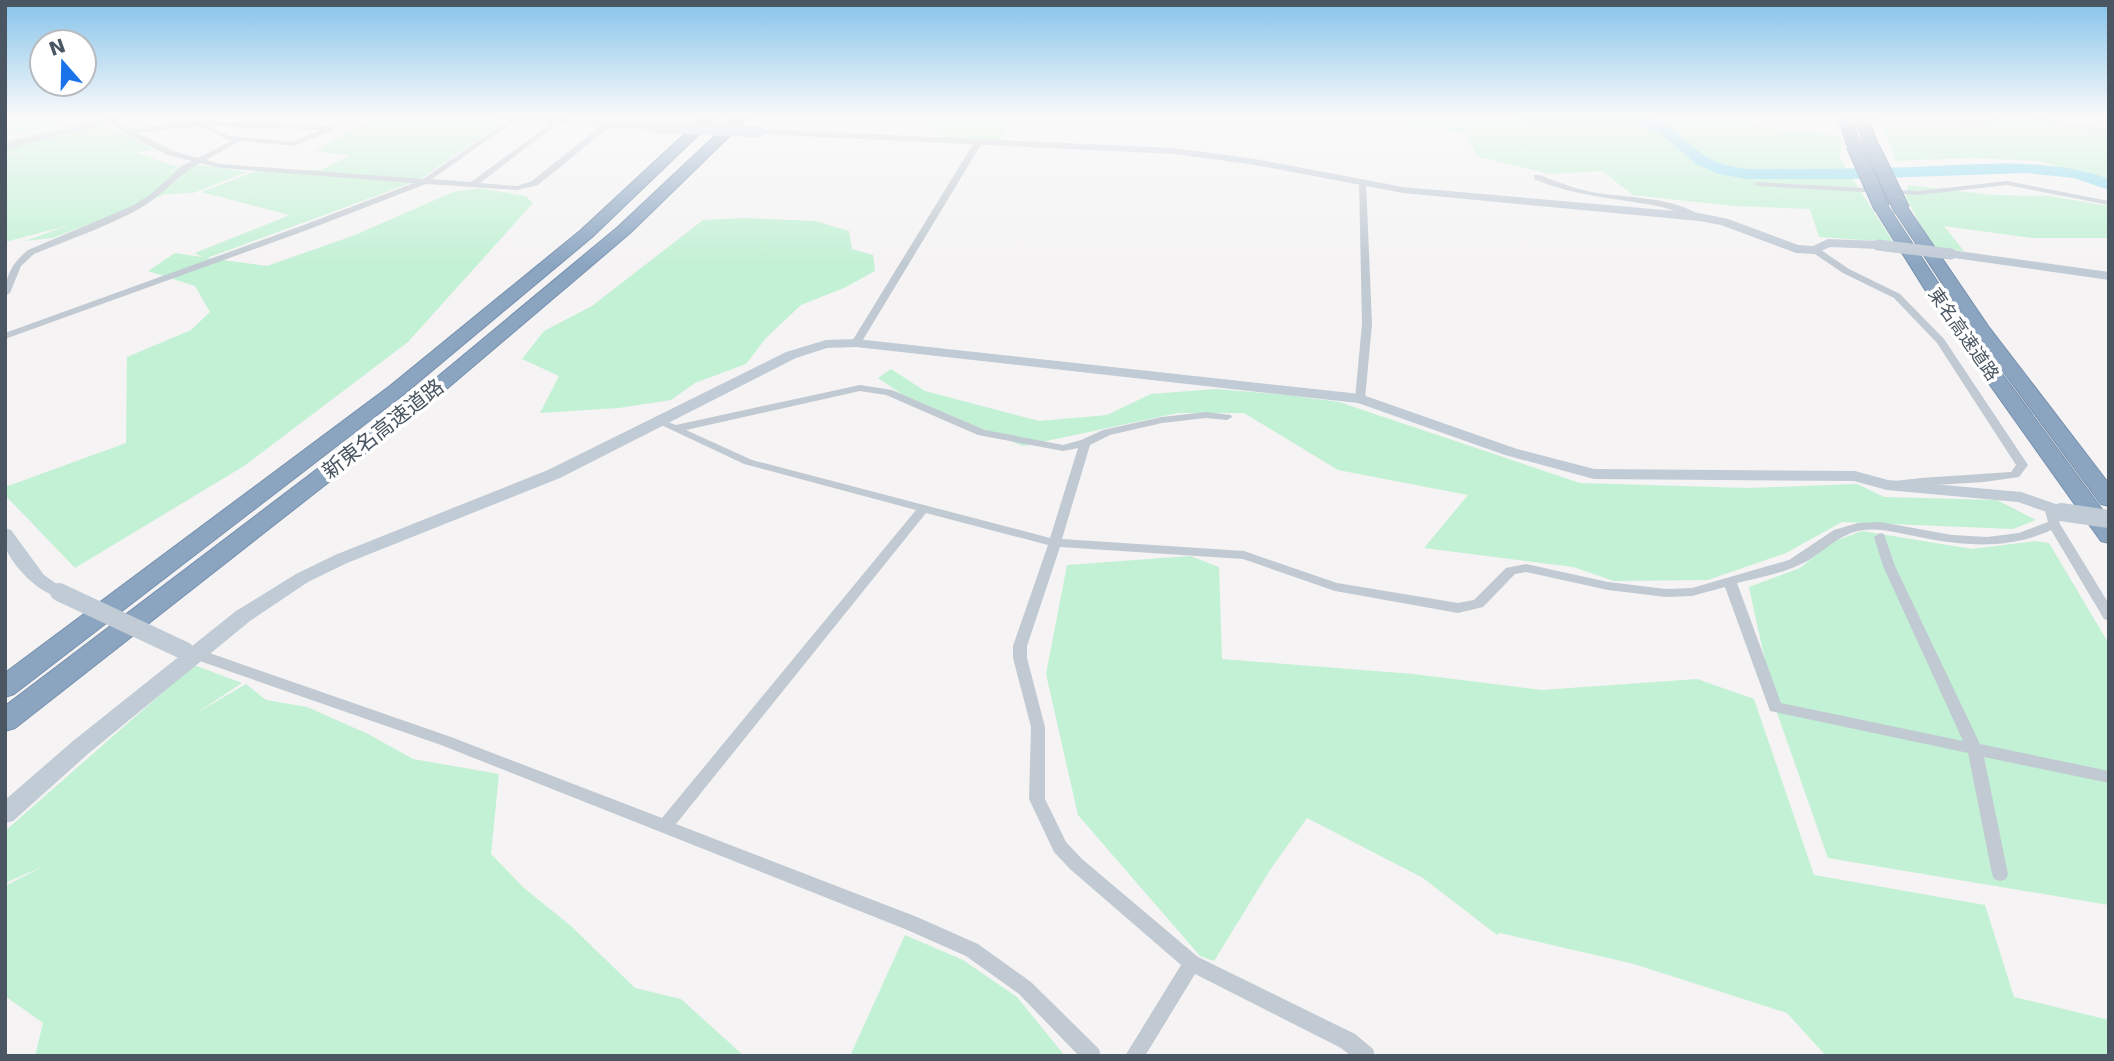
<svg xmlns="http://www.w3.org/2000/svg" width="2114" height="1061" font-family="'DejaVu Sans','Noto Sans JP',sans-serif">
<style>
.green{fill:#c3f1d5}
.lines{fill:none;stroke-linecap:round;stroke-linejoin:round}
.river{fill:#90daee;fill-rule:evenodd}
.highway-casing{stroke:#7690ad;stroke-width:2}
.street{fill:#c1cad2;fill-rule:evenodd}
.secondary{fill:#c1cbd6;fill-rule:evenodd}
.highway{fill:#8ba5c1;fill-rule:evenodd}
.highway-bridge-casing{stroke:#7690ad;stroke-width:17;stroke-linecap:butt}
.street-bridge{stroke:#c1cad2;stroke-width:8}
.secondary-bridge-far1{stroke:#c1cbd6;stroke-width:11}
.secondary-bridge{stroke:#c1cbd6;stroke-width:18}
.highway-bridge{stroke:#8ba5c1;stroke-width:15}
.labels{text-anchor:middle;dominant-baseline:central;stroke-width:7;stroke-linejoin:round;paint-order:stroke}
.far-street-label{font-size:18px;fill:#4a5661;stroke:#fff}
.street-label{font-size:21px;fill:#4a5661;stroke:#fff}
</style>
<rect width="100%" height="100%" fill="#f5f3f3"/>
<!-- green -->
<g class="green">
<polygon points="26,117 69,117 70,118 52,127 5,136 5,122"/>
<polygon points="75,117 93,117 154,150 137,152 121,147 177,167 166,175 186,163 247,172 193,193 166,194 53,238 25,241 66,226 5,242 5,156 36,149 5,155 5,141 74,124"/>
<polygon points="373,117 505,121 419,180 207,258 267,266 355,235 453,192 480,188 525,196 533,203 408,342 244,466 75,568 5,495 5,487 126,443 127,357 191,330 210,312 195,286 148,271 175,253 202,257 195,253 290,215 201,192 259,170 321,170 350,156 316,151"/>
<polygon points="913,117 1016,117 1000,140 946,139"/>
<polygon points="1333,117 1744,117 1744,119 1763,127 1842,136 1840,159 1893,242 1819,237 1810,209 1734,206 1633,195 1602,171 1550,174 1478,157 1465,133"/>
<polygon points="2016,117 2034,117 2109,129 2109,183 2041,161 1970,158 1896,161 1882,124 1951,126"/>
<polygon points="1908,185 1993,195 2049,196 2109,206 2109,238 2032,238 1944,226 1964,251 1932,248 1906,197"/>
<polygon points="744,218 815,221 849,231 852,249 873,255 875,271 844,288 801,305 766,338 746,364 695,383 671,400 619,408 540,413 559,376 522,359 544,331 592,306 703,220"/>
<polygon points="891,369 925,391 1039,421 1107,415 1151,394 1216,389 1287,395 1339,402 1580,483 1749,488 1857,484 1884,497 1997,500 2036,520 2013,529 1842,522 1786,553 1708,580 1614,581 1573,567 1424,548 1468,495 1338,470 1244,413 1178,413 1023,446 903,395 878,378"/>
<polygon points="1862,531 1972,549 2035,541 2049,543 2109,644 2109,905 1828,858 1775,707 1749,587 1800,568 1832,542"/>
<polygon points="1190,556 1219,567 1222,659 1413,674 1542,690 1697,679 1754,699 1814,875 1985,905 2014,997 2109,1020 2109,1056 1826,1056 1787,1013 1634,964 1500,933 1497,935 1423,878 1307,818 1270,870 1214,961 1200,956 1078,815 1046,674 1067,565"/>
<polygon points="194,665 242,683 195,714 246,684 266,700 307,707 368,734 413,759 499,774 491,854 524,888 571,926 635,988 681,999 744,1056 35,1056 43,1023 5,996 5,886 44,866 5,883 5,831"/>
<polygon points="905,935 963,960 1017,997 1065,1056 850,1056"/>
</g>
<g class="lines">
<!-- river -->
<path class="river" d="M1511,117L1650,118C1675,125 1688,146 1709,158C1721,165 1733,167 1746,169C1802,169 1857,169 1912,167C1978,165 2046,156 2109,179V190L2074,178L2026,173L1853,179H1746L1719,174L1696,164L1660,133L1647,127L1608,123L1569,125L1519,122Z"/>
<defs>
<g id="highway">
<polygon points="703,117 717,117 592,237 404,394 14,694 5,697 5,673 390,386 580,231"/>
<polygon points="735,117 749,117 630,233 437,397 15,728 5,731 5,706 423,389 618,227"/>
<polygon points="1838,117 1851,117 1861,145 1859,148 1849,148 1847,145"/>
<polygon points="1855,117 1868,117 1879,148 1877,151 1867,151 1865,148"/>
<polygon points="1882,203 1887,205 1963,321 2109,519 2109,543 2101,541 1946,323 1874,208"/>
<polygon points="1902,205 1907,207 1988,326 2109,484 2109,506 2101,504 1975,333 1894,210"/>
</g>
</defs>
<!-- highway casing -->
<use href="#highway" class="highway-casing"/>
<!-- street -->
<g class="street">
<path d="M100,117H108L132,129L196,121L330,126L334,128L333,130L294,146L240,141L206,160L220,164L423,179L513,117H520L432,179L471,182L557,119H561V121L480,183L517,186L532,181L607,121L614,123L538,185L517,190L426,184L307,230L5,339V333L301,226L414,183L220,168L200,163C177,175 162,196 139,209C108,226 68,240 34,254L21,266L10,293L5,296C5,276 12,263 28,250L132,206L151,194L182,166L192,161L167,155L126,134ZM198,126L231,141L198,158L173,151L138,133ZM208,126L320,130L293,142L229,136Z"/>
<polygon points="598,117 606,117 596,123 592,123 592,121"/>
<polygon points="1995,117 2005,117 1985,124 1875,123 1871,121 1875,119 1985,120"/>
<polygon points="2018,117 2033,117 2109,129 2109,133"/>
<polygon points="975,141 982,143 861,343 859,345 853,345 851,343"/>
<path d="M1534,175H1540C1559,183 1577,189 1597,193C1631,198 1674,197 1703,217L1699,219C1685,215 1672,209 1657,206C1615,198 1574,196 1534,179Z"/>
<polygon points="1359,180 1366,182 1372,324 1365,399 1360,402 1355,399 1362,324"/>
<polygon points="2007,181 2109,201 2109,205 2007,185 1918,195 1758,186 1754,184 1758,182 1918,191"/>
<polygon points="1812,248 1818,248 1849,269 1900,294 1944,339 2028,465 2019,477 1984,482 1886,488 1884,485 1886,482 1921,478 2011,472 2016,465 1937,343 1894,298 1843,273 1812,252"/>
<path d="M860,385L892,390L985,430L1063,445L1081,440L1103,430L1162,417L1206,412L1231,415L1232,417L1227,420L1206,418L1162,423L1110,435L1090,445L1062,539L1244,551L1337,583L1458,603L1474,600L1506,568L1526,564L1608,582L1666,589L1692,588L1789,560L1834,530L1858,523L1880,522L1952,535L1987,537L2019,533L2048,522L2045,511L2047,508H2055L2060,524L2109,604V621L2104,619L2051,530C2009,550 1964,546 1919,537C1901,534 1883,528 1865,530C1838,532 1823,555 1799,565C1780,574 1757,578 1737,583L1781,703L1963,741L1883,566L1874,537L1880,533L1884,534L1895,566L1980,744L2109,771V783L1984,757L2008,874L2006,879L2000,881L1994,879L1992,874L1968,753L1770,711L1725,587L1692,596L1666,597L1608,590L1526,572L1515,574L1483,607L1458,613L1335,591L1243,559L1060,547L1027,646V658L1045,727V799L1066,842L1082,859L1198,957L1355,1034L1373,1049L1375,1056H1351L1341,1048L1195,974L1145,1056H1125L1181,965L1070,869L1054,852L1029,799L1031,727L1013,658V646L1048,545L926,513L676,824L917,917L978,944L1031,982L1099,1049L1101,1056H1079L1019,994L966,956L905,929L441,745L191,658L189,654L191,650H201L451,737L662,818L916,510L744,464L655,422L660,419L676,425ZM860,391L886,395L978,435L1063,451L1078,448L1050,538L752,460L686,430Z"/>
</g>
<!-- secondary -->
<g class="secondary">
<polygon points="118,117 135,117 5,149 5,143"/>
<polygon points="490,117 538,117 652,124 657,127 652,130 495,120"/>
<polygon points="760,129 1174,148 1255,159 1403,187 1699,213 1728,219 1798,245 1813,246 1828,239 1878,241 1884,245 1878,249 1830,247 1815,254 1796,253 1721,225 1699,221 1403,193 1255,165 1174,154 756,134 755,132"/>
<polygon points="1951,250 2109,272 2109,280 1947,257 1947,251"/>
<polygon points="856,339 1360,394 1517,449 1594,469 1855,471 1888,480 2021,492 2067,508 2070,512 2061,517 2018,502 1887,490 1854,481 1594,479 1505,455 1358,403 856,347 827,348 796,358 560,478 347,563 308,582 250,621 89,753 13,821 5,823 5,800 73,741 236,611 296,574 335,555 548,470 786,352 826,340"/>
<path d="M5,528L11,530L44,575L68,592L66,596C46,602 9,564 5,545C4,540 5,533 5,528Z"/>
</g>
<!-- highway -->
<use href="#highway" class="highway"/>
<defs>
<g id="highway-bridge">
<polyline points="1854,145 1882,208"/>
<polyline points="1872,148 1902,210"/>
</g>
</defs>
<!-- highway-bridge casing -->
<use href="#highway-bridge" class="highway-bridge-casing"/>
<!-- street-bridge -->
<polyline class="street-bridge" points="1839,117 1875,121"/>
<!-- secondary-bridge-far1 -->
<g class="secondary-bridge-far1">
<polyline points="652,127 760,132"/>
<polyline points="1878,245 1951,254"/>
</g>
<!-- secondary-bridge -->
<g class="secondary-bridge">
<polyline points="2061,512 2109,519"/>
<polyline points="59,592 185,651"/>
</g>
<!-- highway-bridge -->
<use href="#highway-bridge" class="highway-bridge"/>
</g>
<!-- sky -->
<linearGradient id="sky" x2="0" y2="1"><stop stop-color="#85c3ea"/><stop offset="0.44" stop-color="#fafafa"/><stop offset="1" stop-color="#fafafa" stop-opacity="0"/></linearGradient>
<rect width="2114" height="265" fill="url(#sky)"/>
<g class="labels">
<!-- far-street labels -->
<g class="far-street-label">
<text transform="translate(1964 334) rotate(55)">東名高速道路</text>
</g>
<!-- street labels -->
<g class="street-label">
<text transform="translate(383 429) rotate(-38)">新東名高速道路</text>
</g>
</g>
<!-- border -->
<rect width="2114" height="1061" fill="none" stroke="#4a5661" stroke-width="14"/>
<!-- north arrow -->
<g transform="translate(63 63) rotate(340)"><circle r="33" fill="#ffffff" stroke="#b7bbc0" stroke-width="2"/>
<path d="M0-5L12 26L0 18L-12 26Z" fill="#1a73e8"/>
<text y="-10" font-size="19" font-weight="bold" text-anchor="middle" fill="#4a5661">N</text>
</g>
</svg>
